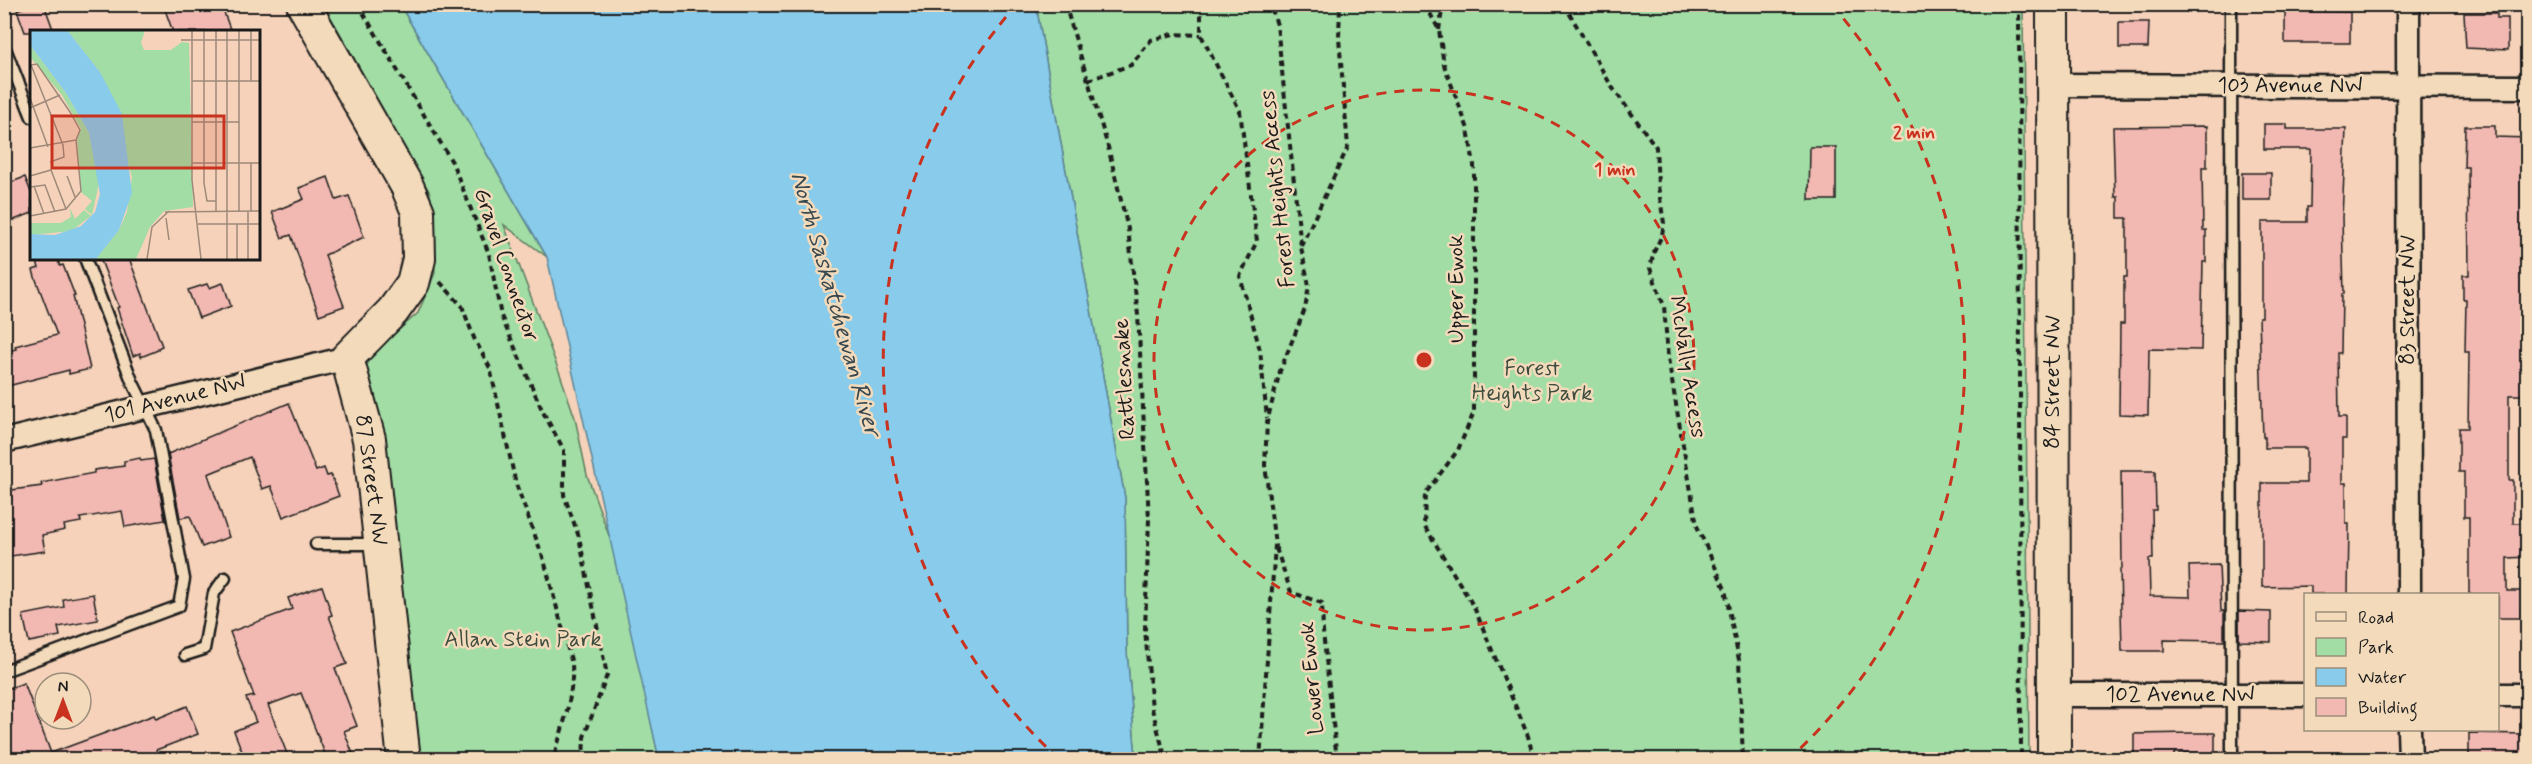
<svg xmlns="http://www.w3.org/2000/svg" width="2532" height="764" font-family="Mynerve,sans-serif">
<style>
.green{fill:#a1dda4;stroke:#5e7c60;stroke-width:1.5}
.water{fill:#88cbea;stroke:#5d8598;stroke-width:1.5}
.building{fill:#f2b8b2;stroke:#1c1c1c;stroke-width:1.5}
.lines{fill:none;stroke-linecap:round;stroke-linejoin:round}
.lane-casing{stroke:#1c1c1c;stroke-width:15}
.street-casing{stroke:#1c1c1c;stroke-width:27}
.secondary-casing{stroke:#1c1c1c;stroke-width:36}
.path{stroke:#1c1c1c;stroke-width:4;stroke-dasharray:6 4.5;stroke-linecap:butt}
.lane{stroke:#f2daba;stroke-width:10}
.street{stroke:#f2daba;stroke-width:22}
.secondary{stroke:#f2daba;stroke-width:32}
.ring{fill:none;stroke:#c8321e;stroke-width:3;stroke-dasharray:10 8}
.labels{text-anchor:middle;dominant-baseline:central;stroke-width:5;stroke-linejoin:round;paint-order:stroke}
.street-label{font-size:22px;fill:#1c1c1c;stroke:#f2daba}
.park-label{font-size:22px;fill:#3d4c3e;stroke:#f2daba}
.water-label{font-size:24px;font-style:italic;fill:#374850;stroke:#f2daba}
.inset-road{fill:none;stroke:#9e897a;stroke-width:1.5}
.view{fill:#c8321e;fill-opacity:0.15;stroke:#c8321e;stroke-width:3}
.inset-edge{fill:none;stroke:#1c1c1c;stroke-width:3}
.centre{fill:#c8321e;stroke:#f2daba;stroke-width:3}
.ring-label{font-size:18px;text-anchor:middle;font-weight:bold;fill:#c8321e;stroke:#f2daba;stroke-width:5;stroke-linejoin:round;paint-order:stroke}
</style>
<rect width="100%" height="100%" fill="#f5d2b9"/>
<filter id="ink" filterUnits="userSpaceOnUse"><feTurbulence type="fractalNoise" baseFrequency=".0167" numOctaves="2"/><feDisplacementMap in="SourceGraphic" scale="12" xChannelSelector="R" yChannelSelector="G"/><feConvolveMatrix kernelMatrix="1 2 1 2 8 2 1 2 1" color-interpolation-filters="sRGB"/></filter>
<g filter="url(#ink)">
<!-- green -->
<g class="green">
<polygon points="324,5 400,5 547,257 504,225 560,374 575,418 587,475 616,555 659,759 421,759 380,415 364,376 368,361 374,352 418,313 435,273 430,193"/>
<polygon points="1036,5 2023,5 2029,759 1136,759 1127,651 1125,498"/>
</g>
<!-- water -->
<polygon class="water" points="400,5 1036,5 1125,498 1127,651 1136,759 659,759 547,257"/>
<!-- building -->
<g class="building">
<polygon points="32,4 44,4 54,32 25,32 17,10"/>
<polygon points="163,4 221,4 231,32 173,32"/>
<polygon points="2285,11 2350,12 2350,43 2285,43"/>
<polygon points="2464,13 2497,13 2497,18 2508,18 2508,50 2466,48"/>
<polygon points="2119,22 2149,22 2148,48 2119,48"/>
<polygon points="2264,124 2287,124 2287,129 2346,129 2342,218 2344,294 2342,294 2341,353 2338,353 2339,417 2346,417 2346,439 2342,439 2342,483 2346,483 2346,524 2349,524 2348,594 2311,594 2311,586 2262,587 2262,483 2306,483 2306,448 2265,448 2265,437 2263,437 2259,317 2262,317 2262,222 2307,222 2307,207 2310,207 2311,149 2264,149"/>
<polygon points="2207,126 2207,167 2202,167 2203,230 2206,230 2206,262 2203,262 2201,350 2149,349 2148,415 2119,414 2120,324 2124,324 2124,277 2127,277 2127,218 2118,218 2118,197 2115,197 2113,127"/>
<polygon points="2465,126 2495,126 2495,137 2528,138 2528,395 2509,395 2509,480 2513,480 2513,523 2528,523 2528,557 2507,558 2507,591 2528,591 2528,609 2521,609 2521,618 2498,618 2498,594 2469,594 2469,517 2464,517 2464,472 2459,472 2459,428 2468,428 2469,352 2465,352 2466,299 2463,299 2463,275 2469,275 2468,167 2464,167"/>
<polygon points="1810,147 1836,147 1836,200 1809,200"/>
<rect x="2242" y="173" width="29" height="27"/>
<polygon points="25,177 32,195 32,213 4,224 4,185"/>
<polygon points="328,177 336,200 349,196 364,237 325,255 344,306 319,315 291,235 282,238 272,212 304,199 299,188"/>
<polygon points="36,258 57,258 60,266 63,265 75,296 73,296 90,369 69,374 69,370 4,387 4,352 16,349 15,346 57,335 35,277 33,270 39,268"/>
<polygon points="100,258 129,258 162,346 158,348 158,350 141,357 140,353 133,356 117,308 119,307"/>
<polygon points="223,283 231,306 199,318 188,290 207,284 209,288"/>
<polygon points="289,403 316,471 324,468 327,476 331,475 339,496 283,517 271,486 262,489 250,457 208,474 229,537 202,547 190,516 180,518 168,454"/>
<polygon points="140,458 141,461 154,459 165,520 125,527 122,511 80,518 81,522 64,525 65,530 42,535 45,551 4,557 4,491 42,486 41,483 94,473 94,470 124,466 124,461"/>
<polygon points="2121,471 2155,471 2156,510 2152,510 2153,559 2149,559 2150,596 2190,597 2189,566 2219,565 2221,611 2224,611 2224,641 2164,640 2164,651 2122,651 2120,569 2122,569"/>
<polygon points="322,586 332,615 329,616 347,664 335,668 357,726 344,731 355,759 327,759 301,693 268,705 289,759 245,759 234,731 256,722 246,698 254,696 230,632 292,609 288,598"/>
<polygon points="93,594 98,620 58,627 60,636 29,642 23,615 64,607 63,599"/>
<polygon points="2239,611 2271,612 2271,642 2239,641"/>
<polygon points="24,683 51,753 154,715 156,719 187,706 198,734 156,750 160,759 4,759 4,690"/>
<polygon points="2191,733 2215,733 2215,753 2174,753 2174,759 2134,759 2134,734"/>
<polygon points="2469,733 2528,734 2528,759 2469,759"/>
</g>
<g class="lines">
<defs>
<g id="lane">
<polyline points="2231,4 2232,760"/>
<polyline points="4,46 32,117"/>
<polyline points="316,544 377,544"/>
<polyline points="185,655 204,649 214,593 225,578"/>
<polyline points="4,671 179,606 184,579 156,430 132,381 85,258"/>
</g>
<g id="street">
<polyline points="2408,4 2409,594"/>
<polyline points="2052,85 2528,87"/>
<polyline points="4,441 347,358"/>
<polyline points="2054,695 2306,695"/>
<polyline points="2498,695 2528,695"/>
<polyline points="2409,730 2410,760"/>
</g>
<g id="secondary">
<polyline points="303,4 407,186 418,212 419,259 413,283 393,311 347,358 369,439 404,760"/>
<polyline points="2053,4 2054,760"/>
</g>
</defs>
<!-- lane casing -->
<use href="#lane" class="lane-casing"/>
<!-- street casing -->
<use href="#street" class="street-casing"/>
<!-- secondary casing -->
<use href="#secondary" class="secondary-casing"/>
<!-- path -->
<g class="path">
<polyline points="358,4 452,162 489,254 501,316 543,412 564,450 564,495 579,537 607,675 584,737 583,760"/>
<polyline points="1065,4 1108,147 1128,229 1138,315 1149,519 1145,629 1152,709 1166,760"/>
<polyline points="1199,4 1201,14 1201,35 1240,111 1257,241 1240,276 1260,350 1267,418"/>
<polyline points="1425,4 1439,30 1444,65 1468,129 1474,165 1474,412 1458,450 1425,494 1424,525 1474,607 1528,736 1534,760"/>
<polyline points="1564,4 1612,87 1656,147 1658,186 1664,223 1662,235 1654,252 1650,268 1664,306 1668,358 1697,526 1725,589 1739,660 1743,760"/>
<polyline points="2019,4 2021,760"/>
<polyline points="1439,30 1443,4"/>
<polyline points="1088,80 1131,65 1151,40 1173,34 1201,35"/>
<polyline points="1301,246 1348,147 1339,38 1340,4"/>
<path d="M440,282L462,306L474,338L490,368L516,484L544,560L572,664C574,696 562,729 553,760"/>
<polyline points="1276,548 1291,592 1322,603 1323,632 1337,760"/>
<polyline points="1260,760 1275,545 1265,465 1267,422 1280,371 1305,309 1309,286 1301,247 1277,25 1270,4"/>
</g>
<!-- lane -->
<use href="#lane" class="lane"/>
<!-- street -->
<use href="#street" class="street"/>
<!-- secondary -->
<use href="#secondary" class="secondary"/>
</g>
</g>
<!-- distance rings -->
<g class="ring">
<circle cx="1424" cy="360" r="270"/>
<path d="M1059 759A541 541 0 0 1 1016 5M1832 5A541 541 0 0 1 1789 759"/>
</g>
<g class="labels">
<!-- street labels -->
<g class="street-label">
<text x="2290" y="86">103 Avenue NW</text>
<text transform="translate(1278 189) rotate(-96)">Forest Heights Access</text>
<text transform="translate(506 265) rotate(71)">Gravel Connector</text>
<text transform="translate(1457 289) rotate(-90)">Upper Ewok</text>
<text transform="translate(2408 300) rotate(-90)">83 Street NW</text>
<text transform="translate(1687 367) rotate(81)">McNally Access</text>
<text transform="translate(1125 379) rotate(-93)">Rattlesnake</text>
<text transform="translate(2053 382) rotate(-90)">84 Street NW</text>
<text transform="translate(175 399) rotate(-14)">101 Avenue NW</text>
<text transform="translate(371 480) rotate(82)">87 Street NW</text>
<text transform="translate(1312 678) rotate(-95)">Lower Ewok</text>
<text x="2180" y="695">102 Avenue NW</text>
</g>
<!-- park labels -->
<g class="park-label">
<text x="1532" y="369">Forest<tspan x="1532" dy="25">Heights Park</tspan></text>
<text x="523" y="640">Allan Stein Park</text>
</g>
<!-- water labels -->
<g class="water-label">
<text transform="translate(835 304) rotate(74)">North Saskatchewan River</text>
</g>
</g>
<!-- overview -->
<g transform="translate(30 30)">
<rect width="230" height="230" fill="#f5d2b9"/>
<path d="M37,0H115L111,13L114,20H141L152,12L159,13L163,177L134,181L120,197L106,229H66L89,200L97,182L102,147L70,42ZM0,15L36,63L59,103L69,153L62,185L55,179L62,171L51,162L47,110L51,99L32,65L0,27ZM40,178L45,189L54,180L61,186L41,201L0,205V193H31L41,187Z" fill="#a1dda4"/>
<path d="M0,0H37L70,42L92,84L102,163L89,200L66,229H0V204L25,205L51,196L65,182L70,164L59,103L36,63L0,15Z" fill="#88cbea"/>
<path class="inset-road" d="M162,0V150L171,229M174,0V153L177,171H186M186,0V181M209,0V181M151,10H230M1,35L33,115L34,127L20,132M1,35L7,34L40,82L50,100L46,110M162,51H230M221,51V0M0,68L18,117M0,78L30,65M162,92H209M0,118L46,110M162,133H230M221,133V181M0,146L21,140L36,179M37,146L45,167M4,156L14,184M0,157L15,155L25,182M135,182L230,181M0,186L36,179L51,161L46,110M136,188L139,210M168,194H230M207,194V229M117,229L122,197L139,181M197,229V0M218,229V181"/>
<path class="view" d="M22,86H194V138H22Z"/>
<rect width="230" height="230" class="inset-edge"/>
</g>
<circle cx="1424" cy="360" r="9" class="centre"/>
<g class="ring-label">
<text x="1914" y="138">2 min</text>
<text x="1615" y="175">1 min</text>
</g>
<!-- margin -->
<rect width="2532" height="764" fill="none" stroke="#f2daba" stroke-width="24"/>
<rect x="12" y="12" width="2508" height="740" fill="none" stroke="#1c1c1c" stroke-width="2" filter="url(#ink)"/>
<!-- legend -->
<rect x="2304" y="593" width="195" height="138" fill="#f2daba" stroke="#9c8e7b" stroke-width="1.5"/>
<rect x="2316" y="612" width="30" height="9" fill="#f2daba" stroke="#9c8e7b" stroke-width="1.5"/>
<text x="2358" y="623" font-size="18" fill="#1c1c1c">Road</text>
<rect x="2316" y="638" width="30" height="18" fill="#a1dda4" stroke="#9c8e7b" stroke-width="1.5"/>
<text x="2358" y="653" font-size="18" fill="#1c1c1c">Park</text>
<rect x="2316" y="668" width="30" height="18" fill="#88cbea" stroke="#9c8e7b" stroke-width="1.5"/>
<text x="2358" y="683" font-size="18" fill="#1c1c1c">Water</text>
<rect x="2316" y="698" width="30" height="18" fill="#f2b8b2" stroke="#9c8e7b" stroke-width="1.5"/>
<text x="2358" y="713" font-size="18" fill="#1c1c1c">Building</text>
<!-- north arrow -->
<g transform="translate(63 701)"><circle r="28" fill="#f2daba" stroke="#9c8e7b" stroke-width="1.5"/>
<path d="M0-4.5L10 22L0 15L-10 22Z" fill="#c8321e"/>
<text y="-9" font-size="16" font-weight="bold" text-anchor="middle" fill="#1c1c1c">N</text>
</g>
</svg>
